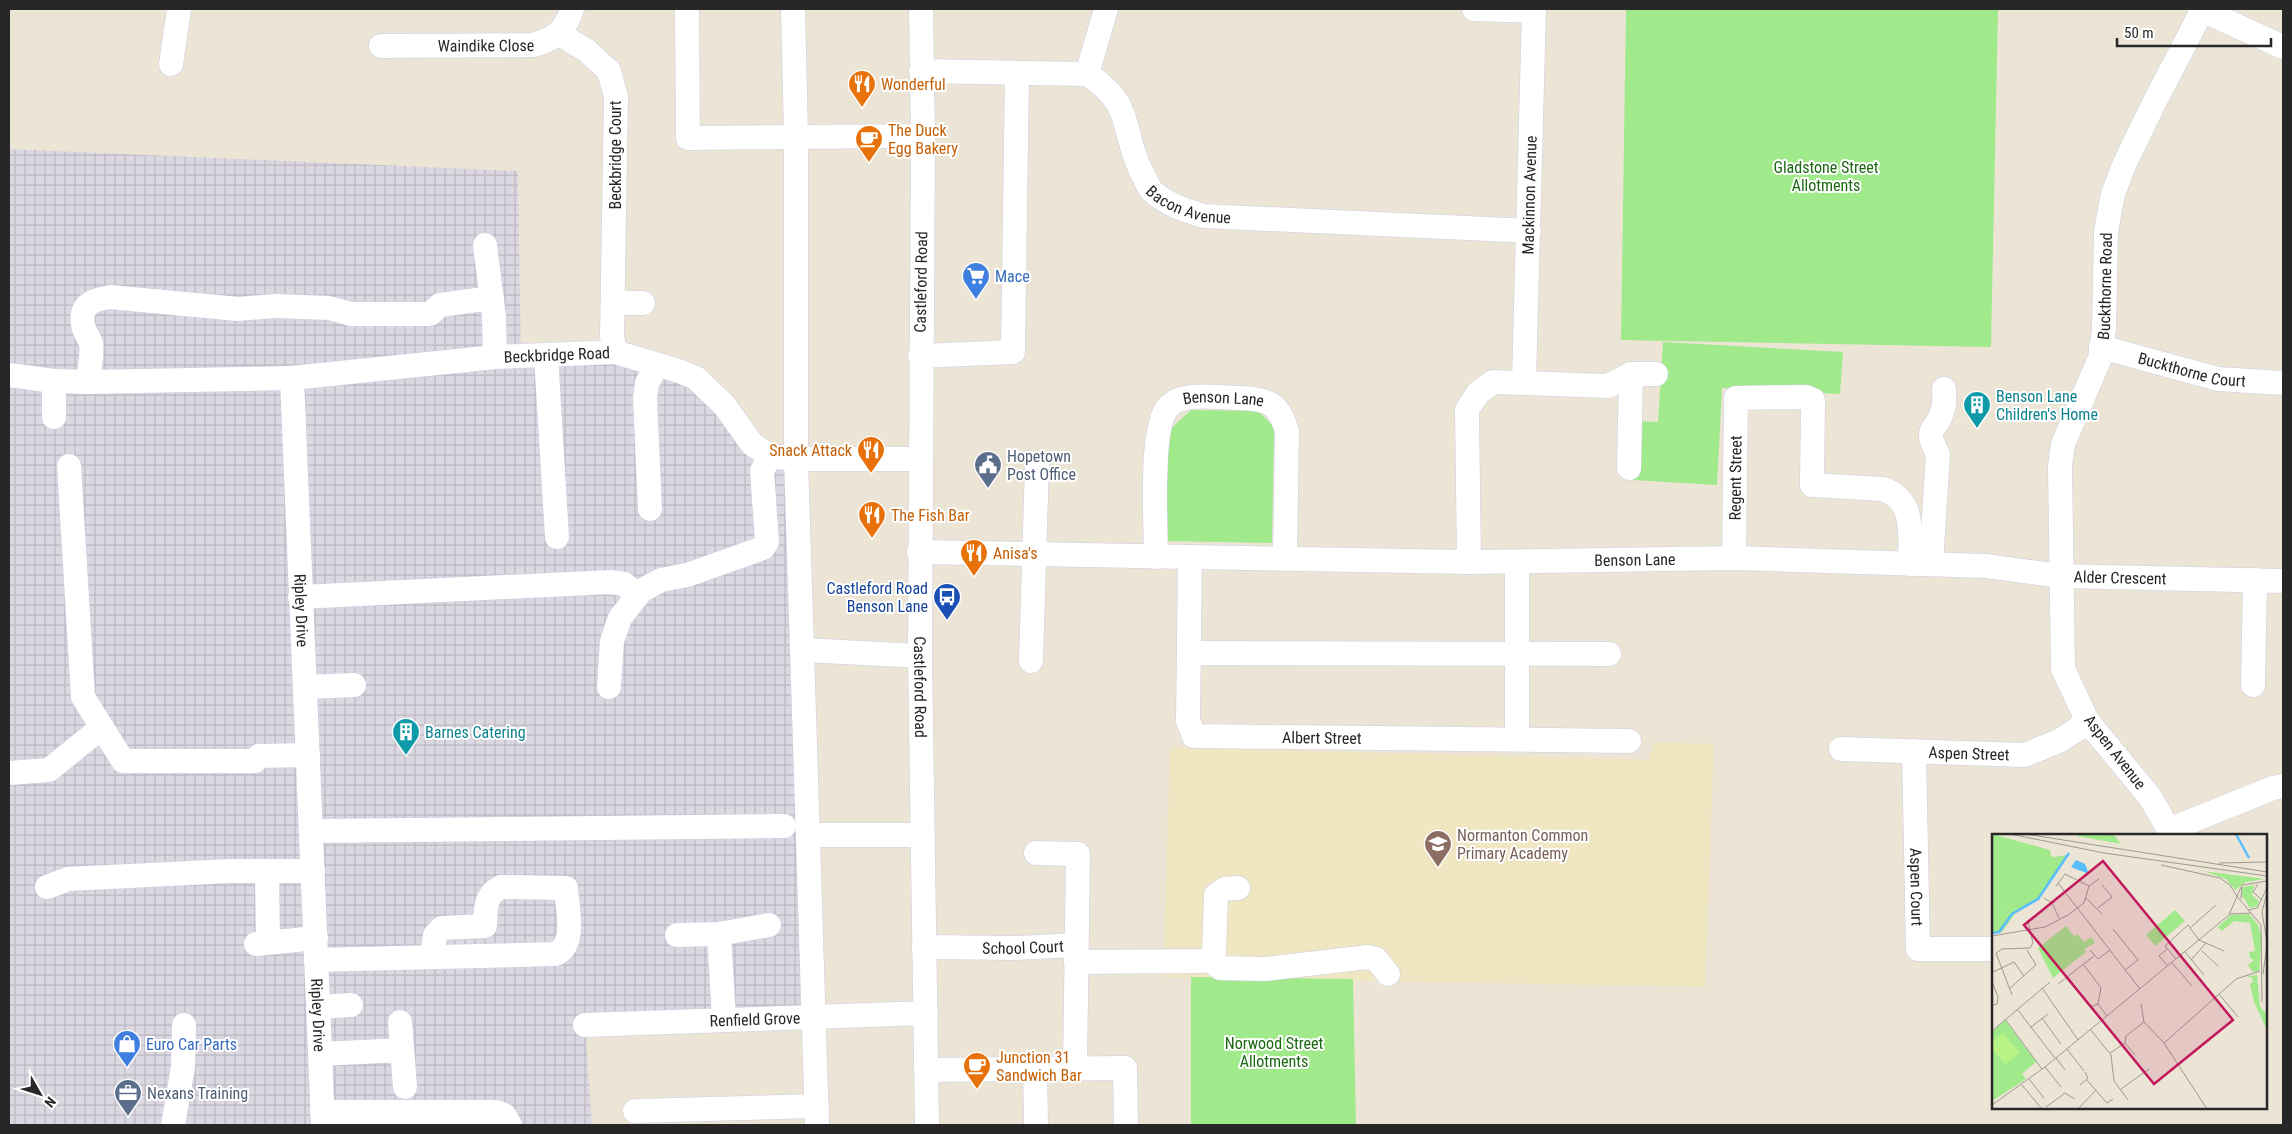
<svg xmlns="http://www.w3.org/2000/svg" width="2292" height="1134" font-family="'Roboto Condensed',sans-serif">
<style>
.industrial{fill:url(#industrial-grid)}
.education{fill:#f0e6c2}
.green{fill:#a0ea8b}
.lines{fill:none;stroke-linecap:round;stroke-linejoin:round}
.minor-casing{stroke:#cbcde2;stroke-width:25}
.minor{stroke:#fff;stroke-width:24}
.labels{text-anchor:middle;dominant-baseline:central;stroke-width:4;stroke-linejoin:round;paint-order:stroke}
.street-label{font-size:16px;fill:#272727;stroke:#fff}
.food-label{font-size:16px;fill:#c56008;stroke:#fff;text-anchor:start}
.park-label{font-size:16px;fill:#196911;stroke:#fff}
.shop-label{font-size:16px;fill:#366cbe;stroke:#fff;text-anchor:start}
.culture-label{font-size:16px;fill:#0d838f;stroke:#fff;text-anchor:start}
.service-label{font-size:16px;fill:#4e5e75;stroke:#fff;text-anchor:start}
.transit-label{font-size:16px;fill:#164399;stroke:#fff;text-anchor:end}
.education-label{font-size:16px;fill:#785e54;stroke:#fff;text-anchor:start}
.inset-river{fill:none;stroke:#5abefc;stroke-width:2.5}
.inset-road{fill:none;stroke:#9d9990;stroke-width:1}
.view{fill:#c2185b;fill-opacity:0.15;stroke:#c2185b;stroke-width:2.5}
.inset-edge{fill:none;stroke:#272727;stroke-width:2.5}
</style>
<defs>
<pattern id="industrial-grid" width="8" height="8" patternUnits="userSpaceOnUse" patternTransform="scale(1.25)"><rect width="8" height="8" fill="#dcd8e2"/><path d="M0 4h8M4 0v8" fill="none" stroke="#bdb9c2"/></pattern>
</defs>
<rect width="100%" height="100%" fill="#ece5d6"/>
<!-- industrial -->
<polygon class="industrial" points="9,149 518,171 521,357 615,352 679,371 738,426 796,459 815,1015 585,1025 592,1125 9,1125"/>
<!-- education -->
<polygon class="education" points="1654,742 1714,744 1705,987 1163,977 1170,747 1649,760"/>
<!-- green -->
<g class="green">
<polygon points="1626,9 1998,9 1991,347 1621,340"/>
<polygon points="1663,342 1843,352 1840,394 1722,388 1717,485 1632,480 1636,421 1658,422"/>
<polygon points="1191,410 1258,411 1274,427 1272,543 1164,541 1165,434"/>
<polygon points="1191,977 1353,979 1356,1125 1191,1125"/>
</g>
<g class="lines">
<defs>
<g id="minor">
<polyline points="687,9 688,138 923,136"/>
<polyline points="793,9 796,135 796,459 817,1125"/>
<path id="s1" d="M921,9L923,136L920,656L927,1125"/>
<polyline points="1474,9 1534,11"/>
<polyline points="2200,9 2283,47"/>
<polyline points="559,34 586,50 609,71 616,97 612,336 615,352"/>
<path id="s2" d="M381,46L533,45C554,40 566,30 572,9"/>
<polyline points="171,64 179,9"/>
<path id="s3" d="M921,71L1087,74C1135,105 1120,127 1141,171C1145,177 1147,186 1152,191C1167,205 1185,210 1204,216L1529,231"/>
<polyline points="1087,74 1106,9"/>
<polyline points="485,245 494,317 495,357"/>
<polyline points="614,303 643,303"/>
<path id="s4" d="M2101,347L2218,379L2283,383"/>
<polyline points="546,356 557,537"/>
<polyline points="920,356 1013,352 1017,73"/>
<path id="s5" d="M9,375L54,381L88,382L292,378L323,1125"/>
<path id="s6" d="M292,378L495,357L615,352L679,371L696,378L724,405L752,444L770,456L796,459H920"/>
<polyline points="54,381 54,417"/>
<path id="s7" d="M1524,381L1534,9"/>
<path d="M88,382C89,370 93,354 91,343C89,338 86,334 84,329C78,306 90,300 110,297L238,309L276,306L329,308L351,314H430L440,305L492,298"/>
<polyline points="69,466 83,697 123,761 255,761 259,756 308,755"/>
<polyline points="1629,468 1631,374"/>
<polyline points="650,509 645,398 647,383 657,366"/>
<path id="s8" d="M919,552L1469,562L1734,558L1986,566L2060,576L2283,581"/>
<path id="s9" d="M1156,557C1156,527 1149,425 1169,406C1185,391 1219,398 1240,398C1268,399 1279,403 1287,431L1285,559"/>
<path id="s10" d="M1190,557L1188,721L1194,736L1629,741"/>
<path id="s11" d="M1734,558L1736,398L1806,397L1813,400L1812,485L1883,489C1916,500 1910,535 1910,564"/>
<polyline points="1469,562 1467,410 1478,393 1493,382 1608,386 1631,374 1656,374"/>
<polyline points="1517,562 1517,739"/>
<path d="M1931,564L1938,455C1922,422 1937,435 1943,409C1945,403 1944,395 1944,389"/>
<polyline points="300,597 610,582 624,584 638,595"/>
<polyline points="802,650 920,656"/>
<polyline points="1189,653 1609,654"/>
<polyline points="1031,661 1037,464"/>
<polyline points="2253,685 2255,580"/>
<polyline points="305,687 354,685"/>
<polyline points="609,687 612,641 620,618 641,591 661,580 687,575 763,548 767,542 762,471 770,456"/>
<path id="s12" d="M1841,749L2025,755L2061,740L2088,722"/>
<path id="s13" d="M1914,751L1918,949H1993"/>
<polyline points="9,773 49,770 102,727"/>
<polyline points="2169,830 2273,788 2283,786"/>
<polyline points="312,831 784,826"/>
<polyline points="808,835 923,835"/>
<path id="s14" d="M2169,835V830L2150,797L2088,722L2063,669L2060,466L2063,444L2100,358L2104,329L2106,231L2113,194L2124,165L2154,103L2203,9"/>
<polyline points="1036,853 1078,854 1075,1068"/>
<polyline points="267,871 268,942"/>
<polyline points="47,887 68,879 230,871 313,871"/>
<polyline points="719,934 724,1019"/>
<polyline points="677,935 719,934 769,925"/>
<polyline points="256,944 316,938"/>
<path id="s15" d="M924,947L1014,948L1076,945"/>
<polyline points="1210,959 1220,968 1266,969 1368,957 1376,959 1388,974"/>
<path d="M316,960L556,954C577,944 567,908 566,888L501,887C484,895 486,910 485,926L442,928L435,935L432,957"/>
<polyline points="1076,962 1203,961 1210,959 1214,953 1216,895 1225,889 1238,888"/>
<polyline points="319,1007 351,1005"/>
<polyline points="400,1022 405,1087"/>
<path id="s16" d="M585,1025L926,1013"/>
<polyline points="320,1054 402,1050"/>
<polyline points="1035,1068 1036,1125"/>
<polyline points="927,1070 1125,1068 1126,1125"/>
<polyline points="635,1111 817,1106"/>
<polyline points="322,1112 496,1112 504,1115 510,1125"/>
<polyline points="173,1125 183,1067 184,1025"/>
</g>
</defs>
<!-- minor casing -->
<use href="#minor" class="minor-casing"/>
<!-- minor -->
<use href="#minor" class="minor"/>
</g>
<!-- icons -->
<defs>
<symbol id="restaurant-pin" viewBox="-11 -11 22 30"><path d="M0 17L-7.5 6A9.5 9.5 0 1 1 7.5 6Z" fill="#e8710a" stroke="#fff"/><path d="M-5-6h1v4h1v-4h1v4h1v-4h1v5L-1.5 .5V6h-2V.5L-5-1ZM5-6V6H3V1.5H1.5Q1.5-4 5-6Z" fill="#fff"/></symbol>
<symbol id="cafe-pin" viewBox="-11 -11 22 30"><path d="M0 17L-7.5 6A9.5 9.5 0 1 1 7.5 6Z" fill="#e8710a" stroke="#fff"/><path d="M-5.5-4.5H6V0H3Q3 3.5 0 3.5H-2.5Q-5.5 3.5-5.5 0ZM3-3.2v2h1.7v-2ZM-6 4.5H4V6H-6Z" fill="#fff"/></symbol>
<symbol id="supermarket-pin" viewBox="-11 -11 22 30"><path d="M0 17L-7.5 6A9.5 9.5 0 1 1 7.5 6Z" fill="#3f7fe0" stroke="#fff"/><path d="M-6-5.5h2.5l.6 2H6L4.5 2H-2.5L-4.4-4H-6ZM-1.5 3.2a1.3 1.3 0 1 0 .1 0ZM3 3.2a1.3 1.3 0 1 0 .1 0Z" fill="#fff"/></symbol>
<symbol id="building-pin" viewBox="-11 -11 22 30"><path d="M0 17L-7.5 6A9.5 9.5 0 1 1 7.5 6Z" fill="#0f9aa8" stroke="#fff"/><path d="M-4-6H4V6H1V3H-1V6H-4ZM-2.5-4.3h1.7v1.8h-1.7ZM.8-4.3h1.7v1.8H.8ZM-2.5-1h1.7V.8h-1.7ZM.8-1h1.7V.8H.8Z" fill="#fff"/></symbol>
<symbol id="civic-pin" viewBox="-11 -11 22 30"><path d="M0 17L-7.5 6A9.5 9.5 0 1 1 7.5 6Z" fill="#5c6f8a" stroke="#fff"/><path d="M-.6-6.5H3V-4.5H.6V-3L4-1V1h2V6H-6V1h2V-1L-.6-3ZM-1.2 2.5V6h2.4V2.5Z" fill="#fff"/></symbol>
<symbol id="bus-pin" viewBox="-11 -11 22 30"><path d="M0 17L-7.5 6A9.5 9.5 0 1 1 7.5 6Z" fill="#1a4fb4" stroke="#fff"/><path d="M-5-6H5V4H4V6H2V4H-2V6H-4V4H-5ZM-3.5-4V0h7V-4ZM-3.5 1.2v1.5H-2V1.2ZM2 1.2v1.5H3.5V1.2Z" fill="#fff"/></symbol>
<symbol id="school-pin" viewBox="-11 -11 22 30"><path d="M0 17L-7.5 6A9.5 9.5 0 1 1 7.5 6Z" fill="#8d6e63" stroke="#fff"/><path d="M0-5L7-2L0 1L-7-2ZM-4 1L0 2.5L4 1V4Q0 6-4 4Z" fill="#fff"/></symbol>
<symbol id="shop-pin" viewBox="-11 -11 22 30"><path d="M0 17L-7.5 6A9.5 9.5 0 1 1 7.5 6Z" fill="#3f7fe0" stroke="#fff"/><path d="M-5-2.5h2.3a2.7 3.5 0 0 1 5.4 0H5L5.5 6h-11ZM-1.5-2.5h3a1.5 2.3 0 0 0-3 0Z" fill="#fff"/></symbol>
<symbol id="office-pin" viewBox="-11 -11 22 30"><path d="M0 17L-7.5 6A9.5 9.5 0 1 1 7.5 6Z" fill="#5c6f8a" stroke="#fff"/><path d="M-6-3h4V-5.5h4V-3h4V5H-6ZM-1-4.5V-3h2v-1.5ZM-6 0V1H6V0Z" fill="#fff"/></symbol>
</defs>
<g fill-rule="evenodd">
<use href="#restaurant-pin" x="846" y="68" width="32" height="43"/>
<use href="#cafe-pin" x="853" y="123" width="32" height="43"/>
<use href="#supermarket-pin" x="960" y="260" width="32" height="43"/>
<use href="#building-pin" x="1961" y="389" width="32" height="43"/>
<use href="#restaurant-pin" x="855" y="434" width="32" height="43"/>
<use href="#civic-pin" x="972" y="449" width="32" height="43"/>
<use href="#restaurant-pin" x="856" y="499" width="32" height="43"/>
<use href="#restaurant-pin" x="958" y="537" width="32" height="43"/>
<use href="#bus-pin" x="931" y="581" width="32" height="43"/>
<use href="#building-pin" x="390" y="716" width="32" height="43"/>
<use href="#school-pin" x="1422" y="828" width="32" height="43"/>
<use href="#shop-pin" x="111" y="1028" width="32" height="43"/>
<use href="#cafe-pin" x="961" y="1050" width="32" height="43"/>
<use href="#office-pin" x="112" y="1077" width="32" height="43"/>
</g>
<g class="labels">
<!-- street labels -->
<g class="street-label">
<text stroke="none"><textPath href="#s2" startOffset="105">Waindike Close</textPath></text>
<text transform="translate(615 155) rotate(-90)">Beckbridge Court</text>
<text stroke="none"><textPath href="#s7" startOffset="186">Mackinnon Avenue</textPath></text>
<text stroke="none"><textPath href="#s3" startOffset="344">Bacon Avenue</textPath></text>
<text transform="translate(921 282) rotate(-89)">Castleford Road</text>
<text stroke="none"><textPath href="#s14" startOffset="590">Buckthorne Road</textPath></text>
<text stroke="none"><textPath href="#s6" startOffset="266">Beckbridge Road</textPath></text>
<text stroke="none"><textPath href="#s4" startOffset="94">Buckthorne Court</textPath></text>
<text stroke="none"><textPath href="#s9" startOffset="210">Benson Lane</textPath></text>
<text stroke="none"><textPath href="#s11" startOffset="80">Regent Street</textPath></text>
<text stroke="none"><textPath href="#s8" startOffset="716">Benson Lane</textPath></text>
<text stroke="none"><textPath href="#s8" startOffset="1202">Alder Crescent</textPath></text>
<text stroke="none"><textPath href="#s5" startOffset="516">Ripley Drive</textPath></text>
<text stroke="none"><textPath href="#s1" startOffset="678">Castleford Road</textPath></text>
<text stroke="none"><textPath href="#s10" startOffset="308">Albert Street</textPath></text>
<text transform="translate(2115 752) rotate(52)">Aspen Avenue</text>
<text stroke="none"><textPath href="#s12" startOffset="128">Aspen Street</textPath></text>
<text stroke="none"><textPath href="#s13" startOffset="136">Aspen Court</textPath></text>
<text stroke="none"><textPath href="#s15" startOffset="99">School Court</textPath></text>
<text stroke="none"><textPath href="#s5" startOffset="921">Ripley Drive</textPath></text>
<text stroke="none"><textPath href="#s16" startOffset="170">Renfield Grove</textPath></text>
</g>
<!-- food labels -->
<g class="food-label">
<text x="881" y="84">Wonderful</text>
<text x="888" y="130">The Duck<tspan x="888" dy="18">Egg Bakery</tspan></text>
<text x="852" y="450" text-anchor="end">Snack Attack</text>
<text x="891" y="515">The Fish Bar</text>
<text x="993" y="553">Anisa's</text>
<text x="996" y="1057">Junction 31<tspan x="996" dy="18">Sandwich Bar</tspan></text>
</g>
<!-- park labels -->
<g class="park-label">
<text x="1826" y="167">Gladstone Street<tspan x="1826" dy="18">Allotments</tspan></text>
<text x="1274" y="1043">Norwood Street<tspan x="1274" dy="18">Allotments</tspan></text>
</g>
<!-- shop labels -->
<g class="shop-label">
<text x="995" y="276">Mace</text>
<text x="146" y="1044">Euro Car Parts</text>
</g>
<!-- culture labels -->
<g class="culture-label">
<text x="1996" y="396">Benson Lane<tspan x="1996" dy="18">Children's Home</tspan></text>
<text x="425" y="732">Barnes Catering</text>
</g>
<!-- service labels -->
<g class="service-label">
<text x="1007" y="456">Hopetown<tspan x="1007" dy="18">Post Office</tspan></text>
<text x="147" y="1093">Nexans Training</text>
</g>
<!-- transit labels -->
<g class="transit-label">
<text x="928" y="588">Castleford Road<tspan x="928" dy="18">Benson Lane</tspan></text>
</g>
<!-- education labels -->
<g class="education-label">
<text x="1457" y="835">Normanton Common<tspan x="1457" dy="18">Primary Academy</tspan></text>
</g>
</g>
<!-- overview -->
<g transform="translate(1992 834)">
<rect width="275" height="275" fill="#ece5d6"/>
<path d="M87,0H121L129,10L85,2ZM0,10L52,25L27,63L0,81ZM262,51L260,61L267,67L265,72L258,74L249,60L251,53ZM183,76L193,87L163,112L154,101ZM257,80L266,91L270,104L267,137L261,138L256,131L262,126L258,124L257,118L263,117L258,89L242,87L230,97L226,93L239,81ZM74,92L82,102L85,100L92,108L99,103L103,109L92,115L94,118L61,144L46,114ZM265,141L268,172L275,181V196L262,168L258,150L261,148L260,144L255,142ZM13,186L44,228L30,240L34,245L0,267V198Z" fill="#a0ea8b"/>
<path d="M0,0L58,16L59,22L63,23L75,21L46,64L24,78L10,98L0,100V81L27,63L51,25L0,10ZM211,37L273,45L254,48L243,56L234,45Z" fill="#a0ea8b"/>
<path d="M11,199L28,219L13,230L0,215V207Z" fill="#b7f385"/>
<path d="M84,26L93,30L97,40L79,33Z" fill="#5abefc"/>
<path class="inset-river" d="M244,0L257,24M0,99L7,98L20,80L46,65L77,19"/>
<path class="inset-road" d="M18,0L112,19L275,42M33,0L275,38M227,29L275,28M169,31L228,44L238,51L244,61M66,49L148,155M266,50L261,58L270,66M64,52L73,40L97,52M275,59L270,78L275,108M244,61L269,91L270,168M52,64L60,69L67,84M94,64L110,80M249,65L250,51L275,47M106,74L120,63L110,51M256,76L265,74L275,54M238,80L259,79M198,94L224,71M121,95L146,126L133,136M0,102L53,93L76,81L92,69L97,52L107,45M175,115L167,122L176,132M98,116L106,125L118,116M210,117L226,132M193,118L212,141M184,125L173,112L196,91L207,106L232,117M199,126L214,109M180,129L200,152M92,131L109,154L106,170L115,182M1,138L22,128L32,142M271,140L275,111M76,143L98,173L106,170M0,147L6,163L5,170L0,171M66,150L102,122M50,154L86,206M17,155L44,131L35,116M227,160L246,183M20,161L4,119L10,115L38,114L41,109L36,87M149,170L152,188L172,209M25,175L63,224M50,184L69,210M13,185L50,235M39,193L56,180M98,195L119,221L122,247L136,266M0,197L58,148M133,209L134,202L152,188M75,215L92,237M118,219L133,209L143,221M64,224L73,236M53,233L69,253M37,245L52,264M94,245L115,269L121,265M30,251L50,275M88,251L96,244L93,238M129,255L157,235M0,271L53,233L237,81L249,53M54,273L73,259L83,265M86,275L104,256M215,275L172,209L244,145L268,137"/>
<path class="view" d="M111,27L241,186L162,250L32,91Z"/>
<rect width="275" height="275" class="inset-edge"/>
</g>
<!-- border -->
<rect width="2292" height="1134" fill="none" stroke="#272727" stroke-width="20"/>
<!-- north arrow -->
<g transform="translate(40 1094) rotate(129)" stroke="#ffffff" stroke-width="4" paint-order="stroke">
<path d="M0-4L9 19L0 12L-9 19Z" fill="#272727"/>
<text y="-8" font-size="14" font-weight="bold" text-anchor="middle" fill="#272727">N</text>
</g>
<!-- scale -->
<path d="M2117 38v8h154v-8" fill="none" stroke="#272727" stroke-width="2.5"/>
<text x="2124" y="38" font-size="15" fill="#272727" stroke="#ffffff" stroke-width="4" paint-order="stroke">50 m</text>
</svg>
